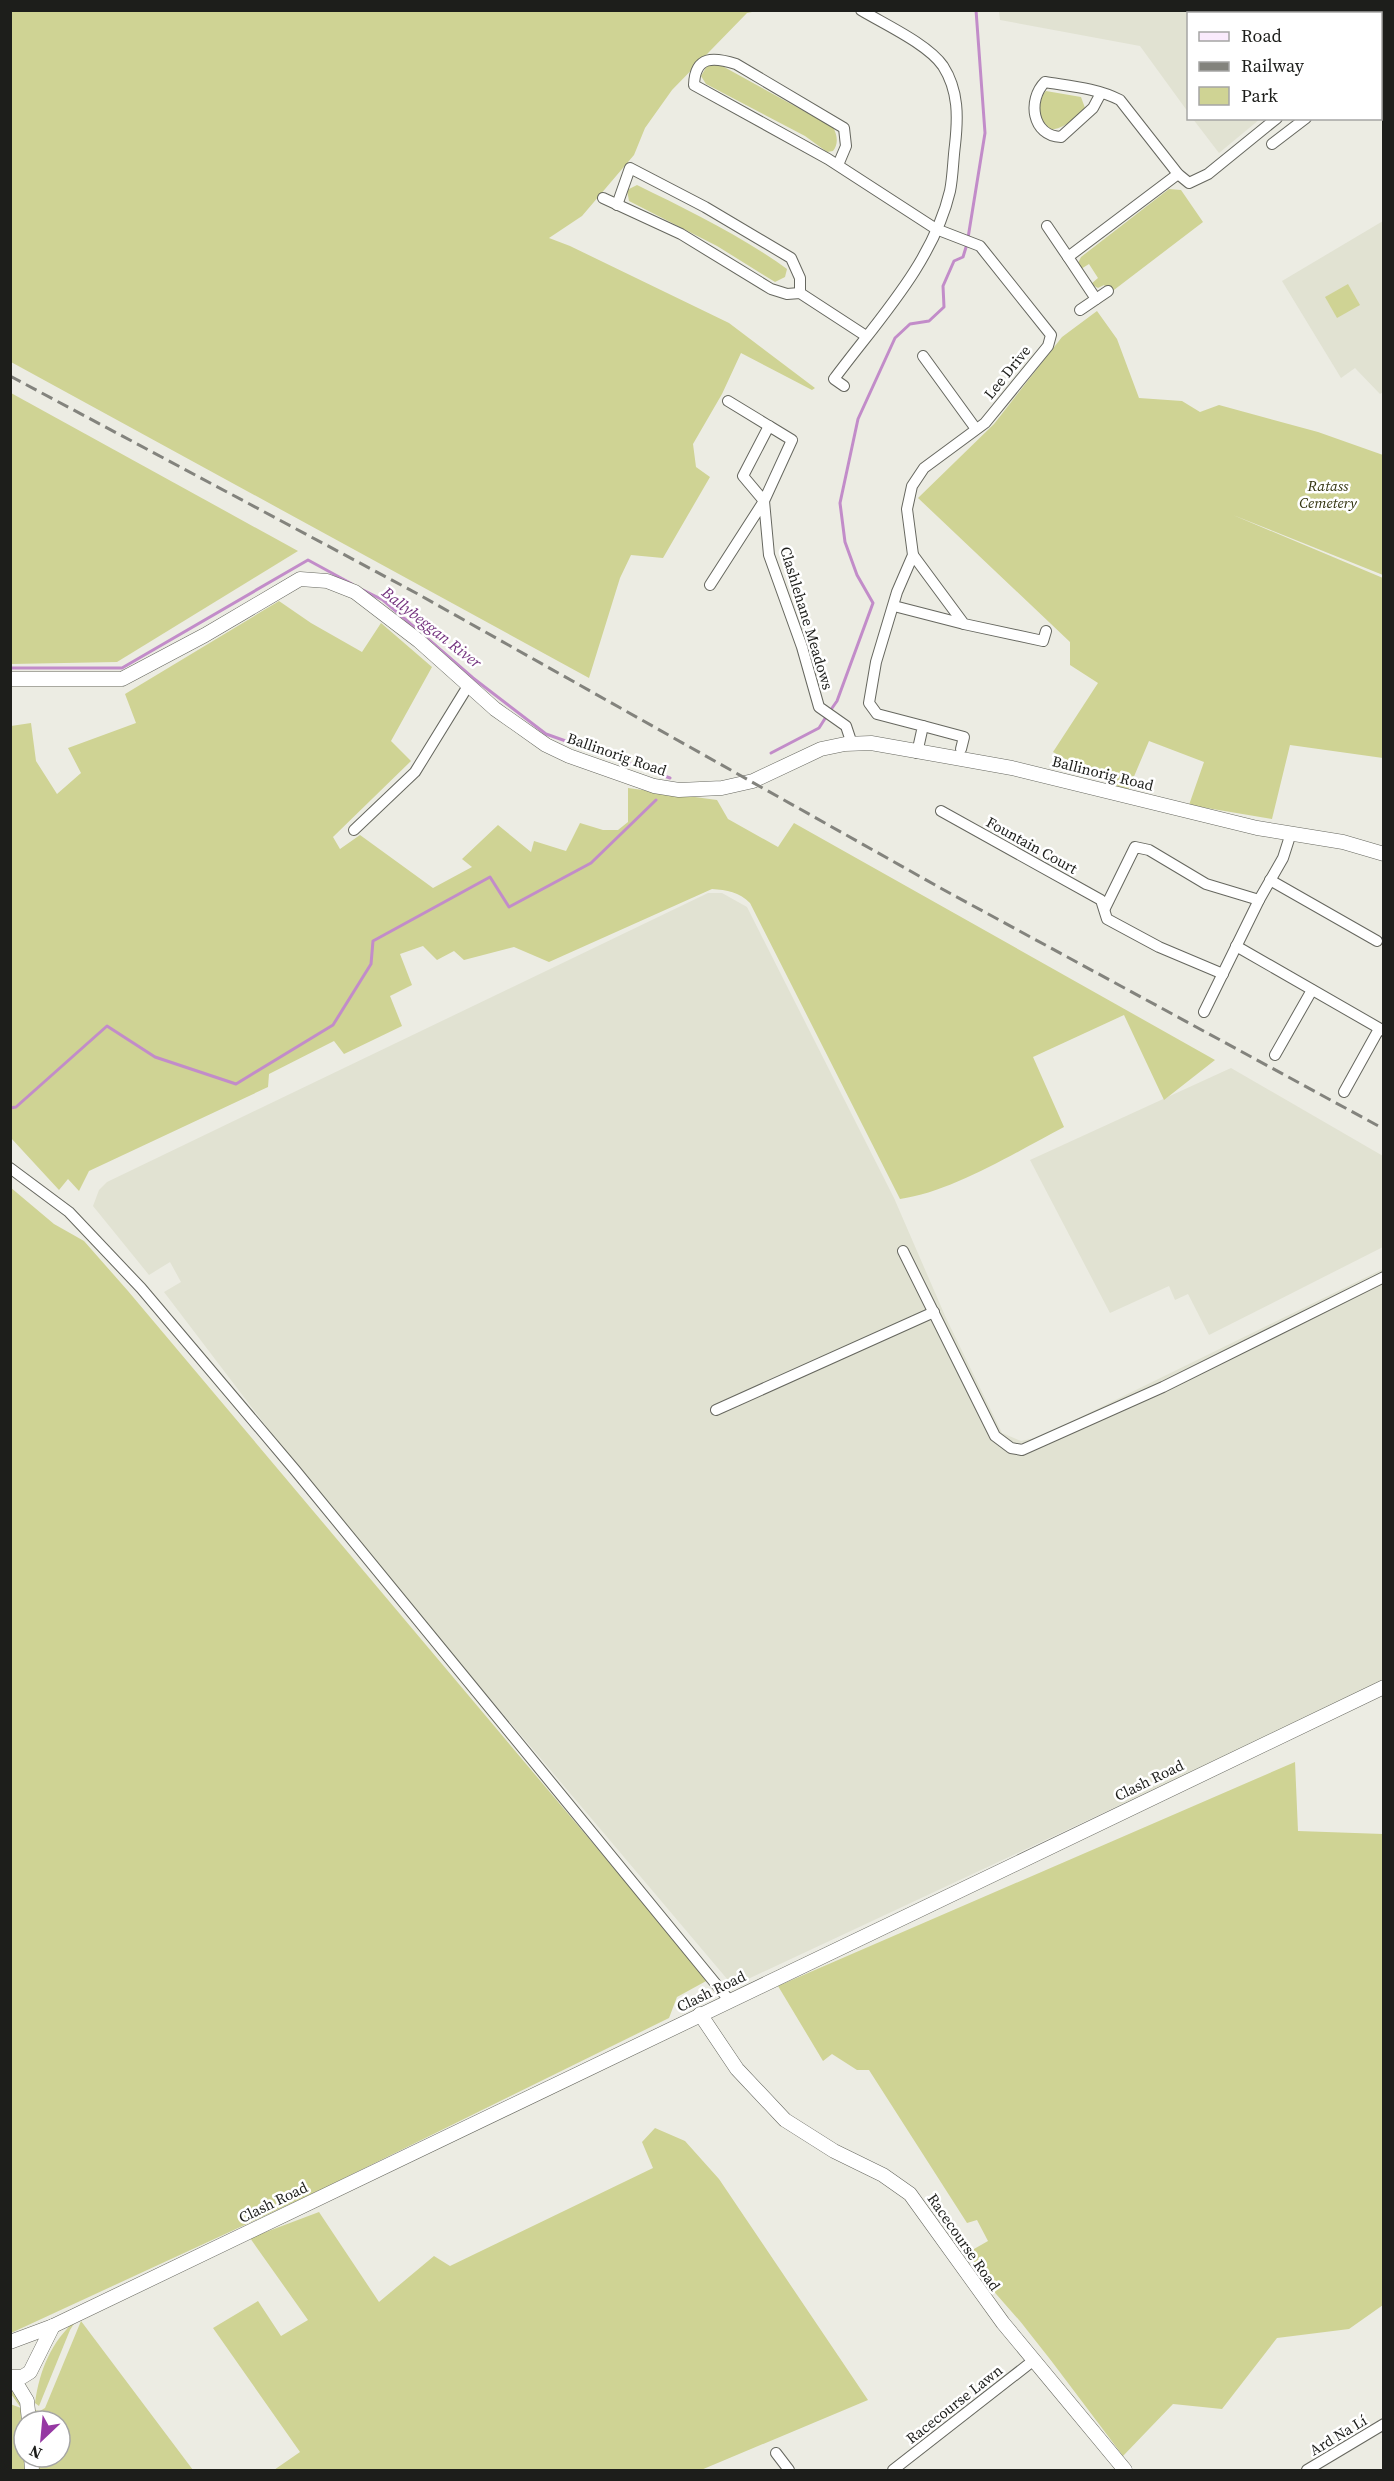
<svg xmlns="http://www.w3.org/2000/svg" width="1394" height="2481" font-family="'Source Serif 4',serif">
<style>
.built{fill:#e1e2d2}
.green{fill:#cfd394;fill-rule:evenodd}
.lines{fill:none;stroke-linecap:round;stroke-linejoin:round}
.stream{stroke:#c28cc9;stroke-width:3}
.minor-casing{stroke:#66675f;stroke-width:12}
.tertiary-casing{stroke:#66675f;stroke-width:15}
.secondary-casing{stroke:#66675f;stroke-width:16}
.minor{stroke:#fff;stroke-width:10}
.tertiary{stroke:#fff;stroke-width:14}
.secondary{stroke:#faebfc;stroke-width:15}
.rail{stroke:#83837d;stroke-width:3;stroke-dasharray:12 6;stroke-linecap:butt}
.labels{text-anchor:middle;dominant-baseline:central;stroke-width:5;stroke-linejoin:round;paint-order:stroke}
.street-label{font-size:15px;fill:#1d1e1b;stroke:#fff}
.park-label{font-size:15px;font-style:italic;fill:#32330f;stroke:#fff}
.water-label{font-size:16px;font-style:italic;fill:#75347f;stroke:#fff}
</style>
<rect width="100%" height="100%" fill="#ecece3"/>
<!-- built -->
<g class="built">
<polygon points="1355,11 1358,13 1188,14 1188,112 1140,46 1000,20 999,11"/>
<polygon points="1193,119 1260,119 1219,153"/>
<polygon points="1383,221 1383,392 1380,394 1355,368 1341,378 1282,281"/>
<polygon points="708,893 722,893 747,907 894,1198 946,1318 1002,1433 1021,1441 1040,1437 1383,1269 1383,1682 733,1986 345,1527 288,1455 164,1292 181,1282 170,1262 149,1275 93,1206 99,1190 107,1182"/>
<polygon points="1231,1068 1383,1156 1383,1247 1209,1335 1188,1294 1175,1300 1169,1286 1110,1313 1030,1160"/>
</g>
<!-- green -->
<g class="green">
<polygon points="11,11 757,11 747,13 672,90 645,128 634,155 582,216 549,238 570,246 729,323 815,388 812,390 741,353 722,394 693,444 696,467 710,477 663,558 631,555 620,578 589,678 11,362"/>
<path d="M715,62L833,127C837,135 839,143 833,151L827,152L805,136L706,84L701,76L707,66Z"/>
<path d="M1046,91L1081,97L1085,108C1075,120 1061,131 1045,130C1040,118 1035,101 1046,91Z"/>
<path d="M637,185C688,210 740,235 787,269L785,277L775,282L717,246L629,201L627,190Z"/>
<polygon points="1169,189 1181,190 1203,222 1110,293 1104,285 1098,288 1091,284 1098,278 1089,264 1081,269 1078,263 1081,257"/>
<polygon points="1348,284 1360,305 1337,318 1325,297"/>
<polygon points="1097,311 1117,339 1139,398 1182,401 1200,412 1219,405 1318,432 1383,455 1383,575 1233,515 1383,578 1383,758 1290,745 1272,819 1189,805 1204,762 1149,741 1127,793 1053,752 1098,683 1070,665 1070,642 918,498 994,424 1062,337"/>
<polygon points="11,393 298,551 117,662 11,664"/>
<path d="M279,601L311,623L362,652L381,623L432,667L391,741L411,761L333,837L340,849L360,835L433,888L472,867L462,859L498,825L531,852L534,841L566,851L580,823L603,830H618L628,822V788L717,800L728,819L778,847L794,823L1215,1060L1164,1100L1124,1015L1033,1057L1064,1127C1016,1152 952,1192 900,1199L750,903C739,892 727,890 712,889L549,962L514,947L464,960L454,951L437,960L423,946L400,954L412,985L390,996L402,1026L344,1054L334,1041L269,1074L268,1087L89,1171L79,1191L68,1179L59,1190L11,1138V726L31,723L36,761L57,794L81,773L68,748L136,723L125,694Z"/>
<polygon points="10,1187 54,1224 84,1241 128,1291 708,1980 677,1997 669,2018 316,2192 11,2333"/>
<path d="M1295,1762L1298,1831L1383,1834V2305L1349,2329L1277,2338L1222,2409L1173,2404L1123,2456C1091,2414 1060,2371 1027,2330C1007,2304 983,2284 967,2253L988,2241L977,2220L967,2223L869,2070H857L832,2054L823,2061L778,1986Z"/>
<polygon points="655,2128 685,2141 719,2179 868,2400 701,2470 274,2470 300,2452 213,2328 258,2301 281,2336 308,2320 250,2238 319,2212 379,2302 434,2256 450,2266 653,2168 642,2142"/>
<path d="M77,2319L70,2330L39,2406L35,2403C40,2369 51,2342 77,2319Z"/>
<path d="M81,2321L193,2470H11L10,2404L21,2408L11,2394V2386L20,2395L21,2408L40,2411L45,2408ZM24,2421H60V2457H24Z"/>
</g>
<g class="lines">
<!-- stream -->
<g class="stream">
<polyline points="968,238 985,133 976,10"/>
<polyline points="363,590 383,600 473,678 546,734 670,778"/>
<polyline points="10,668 122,668 308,560 352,584"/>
<polyline points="830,711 837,701 873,603 857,575 845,542 840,503 858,419 895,338 910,324 929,321 944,307 943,286 954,261 963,257 967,244"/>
<polyline points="771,753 819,728 826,717"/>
<polyline points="10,1108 16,1107 107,1026 155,1057 236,1084 333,1025 371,964 373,941 490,877 509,907 591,863 656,800"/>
</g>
<defs>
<g id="minor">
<polyline points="1380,38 1384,35"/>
<polyline points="1380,63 1384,61"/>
<path d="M1101,93L1093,108L1061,137C1032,136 1027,100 1045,82C1069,86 1097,88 1120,100L1178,174L1189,183L1208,174L1277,118"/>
<polyline points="1272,144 1306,118"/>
<path d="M838,165L846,146L844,128L736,64C714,57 695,55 694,85L828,159L936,229L980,246L1051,335L1048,346L985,423L924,468L912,486L907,509L913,555L897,592L876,662L869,703L877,714L923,726L917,753"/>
<polyline points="603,198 681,234 771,289 787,294 800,293 866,336"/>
<polyline points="617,205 630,168 705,207 791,258 800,278 800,293"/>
<polyline points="1047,226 1068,257"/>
<polyline points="1096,299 1068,257 1178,174"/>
<polyline points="1080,310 1108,291"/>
<polyline points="923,356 976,429"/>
<path d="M844,386L834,379C877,321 933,263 950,191C953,176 953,160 955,145C958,118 959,91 943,66C928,44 884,24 861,10"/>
<polyline points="728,401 769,426"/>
<polyline points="913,555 964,624 1043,641 1046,631"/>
<polyline points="710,585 764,501 743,476 769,426 792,440 764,501 769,555 802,647 819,707 846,726 852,744"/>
<polyline points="894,606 964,624"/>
<polyline points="923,726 964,737 961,749"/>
<polyline points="941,811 1101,900 1107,919 1159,947 1223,974"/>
<polyline points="354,830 415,772 468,686"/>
<polyline points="1270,880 1377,941"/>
<polyline points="1105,908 1135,847 1149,850 1206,884 1259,900"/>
<polyline points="1236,946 1384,1031"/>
<polyline points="1204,1012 1259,900 1283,858 1291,833"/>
<polyline points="1275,1055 1312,990"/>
<polyline points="1344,1092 1379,1029"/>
<polyline points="10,1168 69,1212 141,1288 295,1470 729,2000"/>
<polyline points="903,1251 995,1436 1011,1448 1022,1450 1163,1387 1384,1277"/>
<polyline points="716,1410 934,1312"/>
<polyline points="776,2453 789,2470"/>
<polyline points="893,2470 1034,2360"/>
<polyline points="1307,2470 1384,2424"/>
</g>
<g id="tertiary">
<polyline points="10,679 122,679 205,635 300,579 327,581 355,592 419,641 495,709 546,745 569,756 654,786 679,790 722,788 753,781 821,749 845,744 871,743 1012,768 1257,828 1343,842 1384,854"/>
<polyline points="700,2014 737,2069 785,2120 834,2151 883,2175 910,2194 1003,2323 1125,2470"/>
<polyline points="10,2342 53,2326 1384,1687"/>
<polyline points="10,2377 22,2377 30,2372 53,2326"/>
<polyline points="13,2378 27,2401 29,2421"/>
<polyline points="31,2457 32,2470"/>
</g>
<polyline id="secondary" points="1372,10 1375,14"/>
</defs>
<!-- minor casing -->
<use href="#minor" class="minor-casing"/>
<!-- tertiary casing -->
<use href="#tertiary" class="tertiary-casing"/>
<!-- secondary casing -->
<use href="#secondary" class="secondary-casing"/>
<!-- minor -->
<use href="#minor" class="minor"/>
<!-- tertiary -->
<use href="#tertiary" class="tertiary"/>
<!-- secondary -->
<use href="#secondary" class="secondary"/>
<!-- rail -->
<polyline class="rail" points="10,376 416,593 944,890 1384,1129"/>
</g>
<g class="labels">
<!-- street labels -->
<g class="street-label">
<text transform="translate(1007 372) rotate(-51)">Lee Drive</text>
<text transform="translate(807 618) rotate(73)">Clashlehane Meadows</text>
<text transform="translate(617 754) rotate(19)">Ballinorig Road</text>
<text transform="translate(1103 773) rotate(14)">Ballinorig Road</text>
<text transform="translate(1032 845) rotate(29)">Fountain Court</text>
<text transform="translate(1149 1780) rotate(-26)">Clash Road</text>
<text transform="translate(711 1991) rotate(-26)">Clash Road</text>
<text transform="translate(273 2202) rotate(-26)">Clash Road</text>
<text transform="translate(964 2242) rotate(55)">Racecourse Road</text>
<text transform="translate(954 2404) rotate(-38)">Racecourse Lawn</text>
<text transform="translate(1338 2435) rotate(-31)">Ard Na Lí</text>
</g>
<!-- park labels -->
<g class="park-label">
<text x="1328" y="485">Ratass<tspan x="1328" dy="17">Cemetery</tspan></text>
</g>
<!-- water labels -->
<g class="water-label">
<text transform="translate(432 627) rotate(38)">Ballybeggan River</text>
</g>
</g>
<!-- border -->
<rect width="1394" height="2481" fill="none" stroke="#1d1e1b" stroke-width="24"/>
<!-- legend -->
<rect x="1187" y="12" width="195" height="108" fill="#ffffff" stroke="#a5a5a4" stroke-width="1.5"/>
<rect x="1199" y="32" width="30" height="9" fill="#faebfc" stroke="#a5a5a4" stroke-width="1.5"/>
<text x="1241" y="42" font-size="18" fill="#1d1e1b">Road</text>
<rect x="1199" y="62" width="30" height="9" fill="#83837d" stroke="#a5a5a4" stroke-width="1.5"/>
<text x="1241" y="72" font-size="18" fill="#1d1e1b">Railway</text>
<rect x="1199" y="87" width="30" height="18" fill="#cfd394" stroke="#a5a5a4" stroke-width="1.5"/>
<text x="1241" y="102" font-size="18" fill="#1d1e1b">Park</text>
<!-- north arrow -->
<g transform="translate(42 2439) rotate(206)"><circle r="28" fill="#ffffff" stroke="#a5a5a4" stroke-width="1.5"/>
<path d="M0-4.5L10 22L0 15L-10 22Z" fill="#9639a3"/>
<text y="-9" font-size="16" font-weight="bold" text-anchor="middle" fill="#1d1e1b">N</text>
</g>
</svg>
